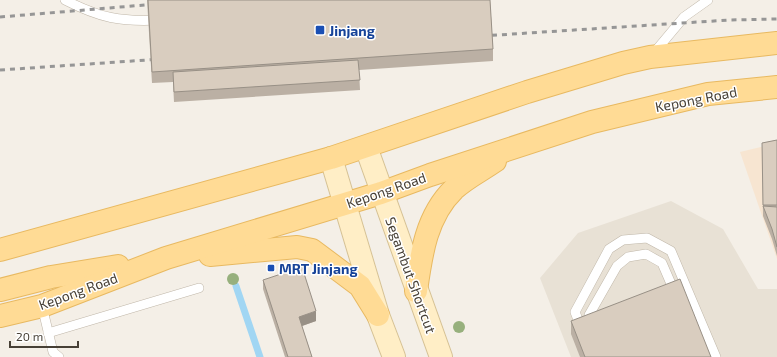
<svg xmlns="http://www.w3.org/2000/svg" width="777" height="357" font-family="'Exo 2',sans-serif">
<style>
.residential{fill:#e8e1d5}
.commercial{fill:#f7e5d1}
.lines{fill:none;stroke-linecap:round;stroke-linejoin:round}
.stream{stroke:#a1d6f3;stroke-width:7}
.service-casing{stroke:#c0b7a9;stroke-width:10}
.secondary-casing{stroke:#d6c295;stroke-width:24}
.primary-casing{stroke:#e8b961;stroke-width:24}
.service{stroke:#fff;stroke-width:9}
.secondary{stroke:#ffeec6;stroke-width:22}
.primary{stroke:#ffdb95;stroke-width:22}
.rail{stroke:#969696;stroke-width:3;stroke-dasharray:5 5;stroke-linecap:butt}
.tree{fill:#97b07d}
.wall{fill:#bbb0a4}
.shaded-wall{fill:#989086}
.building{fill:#d9cdbf;stroke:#989086}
.transit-dot{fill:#1a4fb4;stroke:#fff;stroke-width:1.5}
.labels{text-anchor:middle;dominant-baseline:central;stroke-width:3;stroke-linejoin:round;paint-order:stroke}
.transit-label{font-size:14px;font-weight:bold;fill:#164399;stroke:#fff;text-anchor:start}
.street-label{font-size:14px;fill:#474036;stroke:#fff}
</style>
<rect width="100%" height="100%" fill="#f4efe7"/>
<!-- residential -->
<polygon class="residential" points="671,201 723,229 758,289 777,289 777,357 571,357 540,278 578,233"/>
<!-- commercial -->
<polygon class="commercial" points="777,143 777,259 740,152"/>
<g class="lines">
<!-- stream -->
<polyline class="stream" points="236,286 260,357"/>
<defs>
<g id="service">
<path d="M65,0C100,18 121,22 159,20"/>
<polyline points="653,54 684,17 708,0"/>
<polyline points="42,306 53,352 59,357"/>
<polyline points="590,326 589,315 617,266 628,257 646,254 662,263 675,293"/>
<polyline points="582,330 575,312 609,249 623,240 647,238 671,251 716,357"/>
<polyline points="48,333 199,288"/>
</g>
<g id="secondary">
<polyline points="366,147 441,357"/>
<polyline points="331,158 378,315 394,357"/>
</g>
<g id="primary">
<polyline points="0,250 331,158 527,92 623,63 650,57 777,43"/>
<polyline points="210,255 297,247 312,250 360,286 378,315"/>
<polyline points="0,290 51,277 118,266"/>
<path d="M416,291C421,255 426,216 454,189C466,178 482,170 495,161"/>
<polyline points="0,316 42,306 166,258 381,193 430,175 592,122 708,94 777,87"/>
</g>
</defs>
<!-- service casing -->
<use href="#service" class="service-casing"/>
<!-- secondary casing -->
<use href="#secondary" class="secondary-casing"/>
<!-- primary casing -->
<use href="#primary" class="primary-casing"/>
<!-- service -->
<use href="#service" class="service"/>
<!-- secondary -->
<use href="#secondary" class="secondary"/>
<!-- primary -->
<use href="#primary" class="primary"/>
<!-- rail -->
<g class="rail">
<polyline points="0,17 157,4"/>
<polyline points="482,36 729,20 777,19"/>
<polyline points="0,70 162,59"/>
</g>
</g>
<!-- trees -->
<g class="tree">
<circle cx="233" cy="279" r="6"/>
<circle cx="459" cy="327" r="6"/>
</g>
<!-- wall -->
<g class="wall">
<polygon points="147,0 490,0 493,49 493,61 359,70 360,90 174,102 173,82 152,83"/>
<polygon points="777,140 777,256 772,239 763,216 762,143"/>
<polygon points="263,280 316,321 302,326 312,357 285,357 263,289"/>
<polygon points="571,321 711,357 580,357 571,334"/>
</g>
<!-- shaded-wall -->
<polygon class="shaded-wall" points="316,311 316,321 299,327 299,317"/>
<!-- building -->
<g class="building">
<polygon points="148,0 490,0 493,49 152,72"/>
<polygon points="358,60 360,80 174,92 173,72"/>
<polygon points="777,140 777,205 763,205 762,143"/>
<polygon points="763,206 777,207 777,247 772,229"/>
<polygon points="302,267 316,311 299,317 312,357 288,357 263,280"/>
<polygon points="680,279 711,357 585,357 571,321"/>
</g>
<!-- markers -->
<g class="transit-dot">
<rect x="315" y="25" width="10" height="10" rx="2"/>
<rect x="267" y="264" width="8" height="8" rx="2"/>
</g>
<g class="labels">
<!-- transit labels -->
<g class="transit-label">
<text x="329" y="30">Jinjang</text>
<text x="279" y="268">MRT Jinjang</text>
</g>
<!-- street labels -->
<g class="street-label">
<text transform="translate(696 99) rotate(-11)">Kepong Road</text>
<text transform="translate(386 190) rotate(-19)">Kepong Road</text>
<text transform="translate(411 275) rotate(70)">Segambut Shortcut</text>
<text transform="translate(78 291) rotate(-20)">Kepong Road</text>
</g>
</g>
<!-- scale -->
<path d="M10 341v6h68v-6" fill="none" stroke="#474036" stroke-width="2"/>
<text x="16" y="341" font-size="12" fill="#474036" stroke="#ffffff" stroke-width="3" paint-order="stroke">20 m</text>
</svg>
